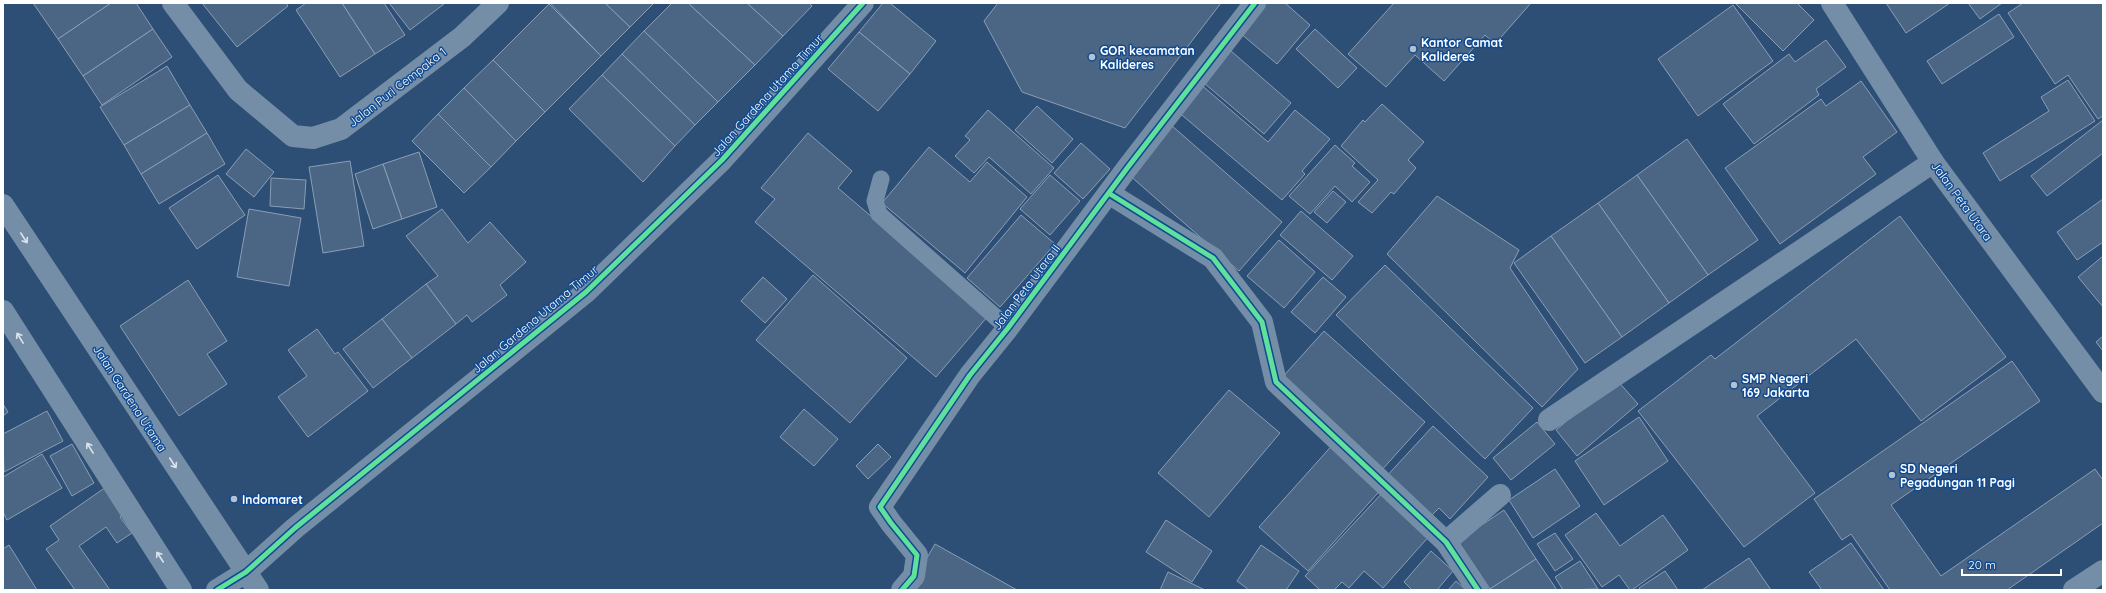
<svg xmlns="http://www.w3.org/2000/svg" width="2106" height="593" font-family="Quicksand,sans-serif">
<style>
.building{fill:#4b6584;stroke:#8a9eb6}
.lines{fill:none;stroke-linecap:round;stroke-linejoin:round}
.service{stroke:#758ea8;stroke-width:17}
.minor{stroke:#758ea8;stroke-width:22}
.tertiary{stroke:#758ea8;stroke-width:22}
.cycleway-casing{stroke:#104b92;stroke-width:8}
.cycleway{stroke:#60e19b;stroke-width:5}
.oneway{stroke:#dce3e9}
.poi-dot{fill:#b6c1cf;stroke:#104b92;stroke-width:1.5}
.labels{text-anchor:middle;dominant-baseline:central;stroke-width:3;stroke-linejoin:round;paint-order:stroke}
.poi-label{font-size:12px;font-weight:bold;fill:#fff;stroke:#104b92;text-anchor:start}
.street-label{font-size:12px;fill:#fff;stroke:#104b92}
</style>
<rect width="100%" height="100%" fill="#2d4e75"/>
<!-- building -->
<g class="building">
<polygon points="33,3 111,3 58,39"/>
<polygon points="111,3 136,3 153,29 83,76 58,39"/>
<polygon points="202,3 286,3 288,6 237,47"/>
<polygon points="306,3 342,3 375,54 340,77 296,10"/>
<polygon points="342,3 384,3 405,35 375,54"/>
<polygon points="389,3 444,3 444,4 410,30"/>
<polygon points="550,3 605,3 630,27 601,56"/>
<polygon points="605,3 654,3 630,27"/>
<polygon points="672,3 688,3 755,65 718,102 644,31"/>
<polygon points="688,3 747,3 783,36 755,65"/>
<polygon points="747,3 809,3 812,6 783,36"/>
<polygon points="883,3 890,3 936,41 910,74 859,32"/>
<polygon points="998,3 1221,3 1125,128 1022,92 984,21"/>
<polygon points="1266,3 1285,3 1310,25 1277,64 1240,33"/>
<polygon points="1394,3 1531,3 1495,44 1485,35 1444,81 1415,55 1386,87 1348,54"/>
<polygon points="1735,3 1797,3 1814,20 1783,51"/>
<polygon points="1886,3 1950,3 1906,33"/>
<polygon points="1968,3 2002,3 1980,19"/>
<polygon points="2023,3 2103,3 2103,116 2098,119 2068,75 2055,84 2008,13"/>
<polygon points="549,4 601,56 545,112 493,60"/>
<polygon points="1733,5 1773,61 1698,116 1658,59"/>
<polygon points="1999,14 2014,37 1942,84 1927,61"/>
<polygon points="153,29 172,57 102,105 83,76"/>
<polygon points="1315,29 1357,68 1338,88 1296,49"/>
<polygon points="644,31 718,102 695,125 622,54"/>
<polygon points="859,32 910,74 878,111 828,69"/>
<polygon points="1826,40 1846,67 1816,89 1819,95 1754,144 1723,104 1789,54 1795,62"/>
<polygon points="1231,51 1291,103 1264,134 1204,83"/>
<polygon points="622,54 695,125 675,146 602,75"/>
<polygon points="493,60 545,112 516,141 464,88"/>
<polygon points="167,66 190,105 124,145 100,107"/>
<polygon points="602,75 675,146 643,182 569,109"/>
<polygon points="2068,80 2095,121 2000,181 1983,153 2049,111 2041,97"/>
<polygon points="1861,81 1897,132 1863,157 1876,174 1780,244 1725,168 1821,99 1826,106"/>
<polygon points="1199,83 1268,142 1295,110 1330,139 1302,171 1305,174 1282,200 1176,110"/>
<polygon points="464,88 516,141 491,167 438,114"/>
<polygon points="1382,104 1424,142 1408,160 1416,168 1394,194 1391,192 1372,213 1358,202 1378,180 1341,146 1363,120 1365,122"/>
<polygon points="190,105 207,133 141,174 124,145"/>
<polygon points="1037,106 1073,139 1052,163 1015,130"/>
<polygon points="988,110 1054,168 1031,194 989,157 974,173 955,156 970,140 965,136"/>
<polygon points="438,114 491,167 464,193 412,141"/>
<polygon points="2103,120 2103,153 2047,196 2031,176"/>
<polygon points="1171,125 1282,222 1239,271 1128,174"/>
<polygon points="207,133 225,164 159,204 141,174"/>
<polygon points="808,133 852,171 838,188 988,316 936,377 755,222 775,199 761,188"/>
<polygon points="1687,139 1758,240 1708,275 1637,175"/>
<polygon points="1081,143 1110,169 1083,199 1054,173"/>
<polygon points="1335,145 1355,163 1352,166 1370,182 1352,202 1335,186 1310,214 1289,196"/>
<polygon points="929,147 970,182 987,162 1027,197 965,273 882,203"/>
<polygon points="246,149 274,172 254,197 226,174"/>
<polygon points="419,152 437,207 402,219 383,164"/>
<polygon points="350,161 364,246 323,253 309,167"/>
<polygon points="383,164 402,219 373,229 355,174"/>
<polygon points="218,175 245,215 197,249 169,208"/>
<polygon points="1050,175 1080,201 1050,235 1020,209"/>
<polygon points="1637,175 1708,275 1669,303 1598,203"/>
<polygon points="271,178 306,180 304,209 270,206"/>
<polygon points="1333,191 1346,202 1327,223 1314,212"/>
<polygon points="1437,196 1519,250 1510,268 1578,369 1542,407 1387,254"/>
<polygon points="2103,199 2103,242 2077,260 2057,232"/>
<polygon points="1598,203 1669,303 1622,337 1551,236"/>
<polygon points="249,209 301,218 289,286 237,277"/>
<polygon points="442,209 468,243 490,222 526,262 500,285 507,295 472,322 467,315 456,324 426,284 438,276 406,236"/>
<polygon points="1301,211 1353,256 1332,280 1280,235"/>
<polygon points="1021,215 1055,244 1000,307 967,278"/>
<polygon points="1900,216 2006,357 1921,421 1856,339 1757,416 1815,493 1744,547 1638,411 1711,355 1715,359"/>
<polygon points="1551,236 1622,337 1585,363 1514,263"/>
<polygon points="1279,240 1315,272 1284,308 1247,276"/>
<polygon points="2103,256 2103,307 2078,277"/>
<polygon points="1385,265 1533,408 1485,459 1336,315"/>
<polygon points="813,275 907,358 850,423 756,340"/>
<polygon points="763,277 787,299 765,323 741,301"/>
<polygon points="1323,277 1346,297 1315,333 1291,312"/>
<polygon points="188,280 227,341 207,354 227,384 179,416 120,326"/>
<polygon points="426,284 456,324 412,358 382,319"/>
<polygon points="382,319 412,358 373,388 343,349"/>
<polygon points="317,329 335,354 338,352 368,391 308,437 278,397 307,376 288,350"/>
<polygon points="1324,331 1425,422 1380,472 1279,381"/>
<polygon points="2103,336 2103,351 2096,342"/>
<polygon points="2012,361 2040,401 1891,505 1941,576 2095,469 2103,480 2103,523 2007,590 1890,590 1851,534 1842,540 1814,499"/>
<polygon points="1616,379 1638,404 1577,456 1556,430"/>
<polygon points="1229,390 1280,433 1209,517 1158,473"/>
<polygon points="3,404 8,412 3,416"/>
<polygon points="804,409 838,439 814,466 780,437"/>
<polygon points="47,411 63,441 4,472 3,434"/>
<polygon points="1639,417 1668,461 1604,505 1575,461"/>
<polygon points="1537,422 1555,444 1511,480 1493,458"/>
<polygon points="1433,426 1488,477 1450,519 1439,508 1428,519 1384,479"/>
<polygon points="1336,441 1385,485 1308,571 1259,527"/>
<polygon points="72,444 94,483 72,496 50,456"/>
<polygon points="878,444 891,457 868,479 856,466"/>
<polygon points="42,454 62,488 7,520 3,512 3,477"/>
<polygon points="1555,469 1580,506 1533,538 1509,500"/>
<polygon points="106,487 124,514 120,517 132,533 117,543 106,527 79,546 110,590 75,590 46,549 59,540 50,526"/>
<polygon points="1385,490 1432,533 1383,588 1364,571 1349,588 1342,582 1334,590 1320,590 1305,576"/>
<polygon points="1504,510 1536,559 1490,589 1458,541"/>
<polygon points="1596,513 1620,546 1663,515 1688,550 1632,590 1630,590 1619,575 1602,587 1565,535"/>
<polygon points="1166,520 1212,551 1192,582 1146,552"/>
<polygon points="1555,533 1573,559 1555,571 1537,544"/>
<polygon points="1851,543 1884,590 1822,590 1809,572"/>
<polygon points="935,544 1017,590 916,590 910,587"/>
<polygon points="9,545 37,590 3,590 3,549"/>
<polygon points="1261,545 1299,571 1286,590 1249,590 1237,581"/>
<polygon points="1431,551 1453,571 1437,590 1412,590 1404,582"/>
<polygon points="1749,558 1771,590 1702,590"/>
<polygon points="1536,559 1557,590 1491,590 1490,589"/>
<polygon points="1580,561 1598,589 1563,590 1555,577"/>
<polygon points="1665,571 1678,590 1640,590 1639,588"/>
<polygon points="1168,572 1205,590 1160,590"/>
<polygon points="1456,581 1466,590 1448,590"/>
</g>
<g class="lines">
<!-- service -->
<polyline class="service" points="881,179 875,201 879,214 1008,328"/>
<!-- minor -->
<g class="minor">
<polyline points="173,3 238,90 293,136 313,138 341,129 462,37 498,3"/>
<polyline points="1110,194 1213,258 1262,322 1276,382 1446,542 1478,590"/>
<polyline points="3,205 258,590"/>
<polyline points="3,311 181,590"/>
<polyline points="1549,420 1933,162"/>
<polyline points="1446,542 1500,495"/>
<polyline points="217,590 246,572 295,528 586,292 722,160 863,3"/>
<polyline points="902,590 914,576 917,555 891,523 880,507 970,375 1008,328 1128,167 1255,3"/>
<polyline points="2074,590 2103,571"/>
</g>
<!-- tertiary -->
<polyline class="tertiary" points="1832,3 1933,162 2103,392"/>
<defs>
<g id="cycleway">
<polyline points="1110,194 1213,258 1262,322 1276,382 1446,542 1478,590"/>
<polyline points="217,590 246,572 295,528 586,292 722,160 863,3"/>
<polyline points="902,590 914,576 917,555 891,523 880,507 970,375 1008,328 1128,167 1255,3"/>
</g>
</defs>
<!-- cycleway casing -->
<use href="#cycleway" class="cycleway-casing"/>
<!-- cycleway -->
<use href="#cycleway" class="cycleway"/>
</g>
<!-- one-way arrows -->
<defs><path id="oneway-shaft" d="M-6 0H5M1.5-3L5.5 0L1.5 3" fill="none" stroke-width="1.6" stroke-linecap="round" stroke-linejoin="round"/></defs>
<g class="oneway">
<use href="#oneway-shaft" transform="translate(24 238) rotate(57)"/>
<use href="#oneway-shaft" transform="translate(20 338) rotate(-122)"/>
<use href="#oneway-shaft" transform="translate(90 448) rotate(-122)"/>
<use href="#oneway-shaft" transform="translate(173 463) rotate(57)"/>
<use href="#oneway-shaft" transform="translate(160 557) rotate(-123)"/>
</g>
<!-- markers -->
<g class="poi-dot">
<circle cx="1413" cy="49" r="4"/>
<circle cx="1092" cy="57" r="4"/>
<circle cx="1734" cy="385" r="4"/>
<circle cx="1892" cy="475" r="4"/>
<circle cx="234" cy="499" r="4"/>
</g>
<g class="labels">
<!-- poi labels -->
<g class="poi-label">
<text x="1421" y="42">Kantor Camat<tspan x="1421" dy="14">Kalideres</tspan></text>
<text x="1100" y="50">GOR kecamatan<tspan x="1100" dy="14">Kalideres</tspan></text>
<text x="1742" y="378">SMP Negeri<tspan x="1742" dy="14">169 Jakarta</tspan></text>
<text x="1900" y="468">SD Negeri<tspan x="1900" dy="14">Pegadungan 11 Pagi</tspan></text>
<text x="242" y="499">Indomaret</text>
</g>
<!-- street labels -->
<g class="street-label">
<text transform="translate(397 87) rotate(-38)">Jalan Puri Cempaka 1</text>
<text transform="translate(767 95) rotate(-48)">Jalan Gardena Utama Timur</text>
<text transform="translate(1962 201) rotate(54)">Jalan Peta Utara</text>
<text transform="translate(1026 287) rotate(-53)">Jalan Peta Utara II</text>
<text transform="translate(535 319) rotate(-40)">Jalan Gardena Utama Timur</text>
<text transform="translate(130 398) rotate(57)">Jalan Gardena Utama</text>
</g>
</g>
<!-- border -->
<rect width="2106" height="593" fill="none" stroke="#ffffff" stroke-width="8"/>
<!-- scale -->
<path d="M1962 569v6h99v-6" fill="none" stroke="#ffffff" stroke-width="2"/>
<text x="1968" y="569" font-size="12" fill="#ffffff" stroke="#104b92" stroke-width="3" paint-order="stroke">20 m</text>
</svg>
